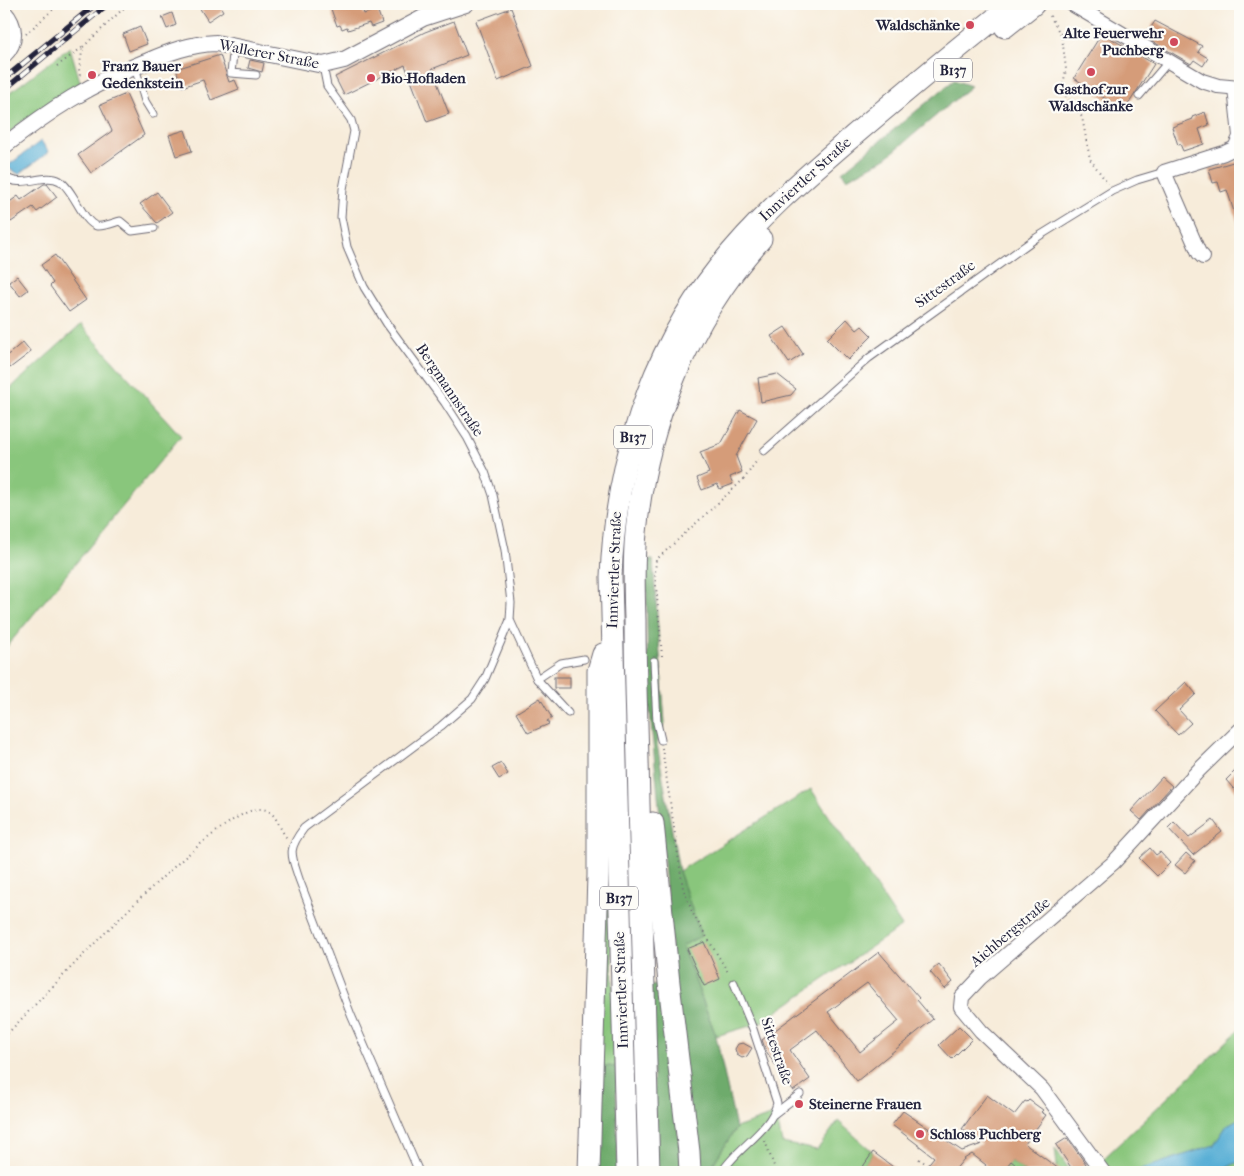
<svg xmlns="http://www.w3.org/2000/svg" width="1244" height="1176" font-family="'IM FELL French Canon',serif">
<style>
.green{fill:#89c67c;stroke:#56745c}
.forest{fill:#6eab6c;stroke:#486654}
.water{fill:#58afd5;stroke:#3d6888}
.building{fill:#d59c79;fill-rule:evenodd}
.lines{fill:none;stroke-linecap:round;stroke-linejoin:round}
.service-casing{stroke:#6d6973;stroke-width:9}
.minor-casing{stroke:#6d6973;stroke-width:16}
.tertiary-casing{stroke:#6d6973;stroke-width:18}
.primary-casing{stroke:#6d6973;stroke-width:23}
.path{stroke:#6d6973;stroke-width:2;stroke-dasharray:1 4;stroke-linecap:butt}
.service{stroke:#fff;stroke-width:7}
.minor{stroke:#fff;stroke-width:14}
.tertiary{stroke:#fff;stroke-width:16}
.primary{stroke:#fff;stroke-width:21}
.rail-casing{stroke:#22223b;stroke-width:5.5}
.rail{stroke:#fdfcf7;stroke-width:4;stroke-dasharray:11;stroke-linecap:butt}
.poi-dot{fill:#d1495b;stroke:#fdfcf7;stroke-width:2}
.labels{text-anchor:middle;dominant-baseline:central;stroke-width:4.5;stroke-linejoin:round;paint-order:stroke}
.shield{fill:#fdfcf7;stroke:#646373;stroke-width:1}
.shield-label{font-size:14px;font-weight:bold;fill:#22223b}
.poi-label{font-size:15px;font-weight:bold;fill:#22223b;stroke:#fdfcf7;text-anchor:start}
.street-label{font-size:15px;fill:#22223b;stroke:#fdfcf7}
</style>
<rect width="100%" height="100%" fill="#fdfcf7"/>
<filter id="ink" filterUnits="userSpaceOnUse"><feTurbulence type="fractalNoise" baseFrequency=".02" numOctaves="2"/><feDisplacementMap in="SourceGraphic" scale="10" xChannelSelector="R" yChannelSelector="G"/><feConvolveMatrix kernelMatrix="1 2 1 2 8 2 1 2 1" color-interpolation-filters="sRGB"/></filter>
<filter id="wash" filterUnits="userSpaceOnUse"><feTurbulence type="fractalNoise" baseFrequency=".0096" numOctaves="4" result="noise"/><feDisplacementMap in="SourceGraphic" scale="20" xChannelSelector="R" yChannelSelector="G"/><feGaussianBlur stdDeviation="1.12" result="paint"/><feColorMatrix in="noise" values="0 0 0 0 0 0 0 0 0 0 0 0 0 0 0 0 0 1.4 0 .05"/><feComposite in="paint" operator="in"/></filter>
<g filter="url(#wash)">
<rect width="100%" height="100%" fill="#f7ecda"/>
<!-- green -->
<g class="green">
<polygon points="70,47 81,85 22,122 4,137 4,97"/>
<polygon points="81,325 181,436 4,650 4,394"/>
<polygon points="604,738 616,1067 598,1065"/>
<polygon points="811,789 902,926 760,1023 716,1036 682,945 679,871"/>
<polygon points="1240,1029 1240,1172 1110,1172 1102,1160"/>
<polygon points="776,1114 782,1143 817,1150 838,1121 873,1152 862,1168 868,1172 708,1172 736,1128"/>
<polygon points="1055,1148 1071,1172 1055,1172 1057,1166"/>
<polygon points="1011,1161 1025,1172 1002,1172"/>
</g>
<!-- forest -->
<g class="forest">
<polygon points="954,80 971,86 886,158 847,179 842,172"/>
<polygon points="646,560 653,560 665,723 657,744 679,871 701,936 682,946 716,1036 736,1128 708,1172 689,1172 662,838 648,691"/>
<polygon points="664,984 682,1172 657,1172 650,986"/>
<polygon points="598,1065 616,1067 618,1172 595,1172"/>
</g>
<!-- water -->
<g class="water">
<polygon points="41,141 49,152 19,174 6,167"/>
<polygon points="1240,1118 1240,1161 1218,1172 1133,1172 1214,1145 1227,1125"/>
</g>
<g id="blocks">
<!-- building -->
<g class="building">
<polygon points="197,4 219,4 223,11 208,21"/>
<polygon points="337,4 361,4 364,14 377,9 382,23 371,27 369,23 348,30 347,27 342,29 340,25 337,26 330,6"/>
<polygon points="511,8 533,66 498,81 476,21"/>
<polygon points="172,13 176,25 167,29 162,17"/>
<polygon points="454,21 467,55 432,69 449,114 427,122 405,65 344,95 335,77 425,32"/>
<polygon points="1155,21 1202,46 1198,52 1208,58 1203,66 1194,60 1191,64 1145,37"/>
<polygon points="140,27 147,44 129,51 123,34"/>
<polygon points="1102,33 1154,64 1124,111 1074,78"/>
<polygon points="220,55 229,82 235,80 239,89 211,100 203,80 182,87 176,69"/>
<polygon points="250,60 264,63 262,72 248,68"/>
<polygon points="126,94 144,135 91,173 78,155 112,131 100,105"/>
<polygon points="1205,112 1209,125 1199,129 1204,144 1183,151 1180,144 1178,145 1172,127 1193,119 1192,117"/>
<polygon points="185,130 192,151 176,156 169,135"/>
<polygon points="1240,160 1240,224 1238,224 1227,190 1221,192 1218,182 1213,183 1209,169"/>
<polygon points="44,184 47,184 57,197 37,212 33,207 11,222 4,212 4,206 18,196 21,200"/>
<polygon points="157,192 172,212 157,223 140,204"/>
<polygon points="55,255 86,300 69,312 50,286 53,283 41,265"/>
<polygon points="17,276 28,290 20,296 9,282"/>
<polygon points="847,319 857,330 862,326 872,336 848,360 827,339"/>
<polygon points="785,327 803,354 789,363 771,336"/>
<polygon points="23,342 31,352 10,368 4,358"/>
<polygon points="777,374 796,389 791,395 761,402 758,378"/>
<polygon points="740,410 757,419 736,456 742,472 730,477 733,484 720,489 717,484 702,490 697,478 709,473 700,452 721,444"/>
<rect x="554" y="677" width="16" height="11"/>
<polygon points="1186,682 1196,694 1179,710 1191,723 1178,735 1155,711"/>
<polygon points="540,698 552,718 547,721 549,724 528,733 516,713"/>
<polygon points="501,763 508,774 499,779 492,768"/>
<polygon points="1240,766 1240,796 1226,780"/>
<polygon points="1162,777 1172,786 1141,820 1131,811"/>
<polygon points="1213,820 1222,832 1193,855 1168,828 1174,822 1189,838"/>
<polygon points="1150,848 1156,855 1160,852 1170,863 1157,876 1139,858"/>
<polygon points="1186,853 1195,861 1185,873 1175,865"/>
<polygon points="704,942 720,979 704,986 687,949"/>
<path d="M879,952L919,998L917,1000L933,1019L857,1081L817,1030L790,1050L810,1079L793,1091L766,1051L762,1040ZM867,983L899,1021L860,1052L828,1012Z"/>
<polygon points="939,964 953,982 945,989 930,972"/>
<polygon points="959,1026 972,1039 952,1059 939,1045"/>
<polygon points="743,1043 752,1048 747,1056 742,1058 737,1055 735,1049 738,1044"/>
<polygon points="987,1095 1014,1115 1025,1101 1027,1102 1029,1100 1043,1110 1041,1112 1046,1115 1025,1144 1063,1172 1025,1172 1011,1161 1002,1172 981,1172 986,1165 972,1154 964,1159 953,1172 922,1172 934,1157 892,1125 903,1111 962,1151 982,1144 962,1129"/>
<polygon points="1067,1138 1086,1164 1074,1172 1056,1145"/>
<polygon points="873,1152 900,1172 868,1172 862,1168"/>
</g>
</g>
</g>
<g filter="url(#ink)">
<use href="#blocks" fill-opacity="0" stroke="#6d6973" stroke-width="1"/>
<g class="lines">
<defs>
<g id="service">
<polyline points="234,45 231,73 256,75"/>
<path d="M323,66L327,86L351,120L354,131L343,189L341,217L347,247L364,287L387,324L445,403L467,437L485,472L493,495L505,550L511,603L510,620L485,679L472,699L441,726L304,828C287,850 291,854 299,879L351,1015L419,1172"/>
<polyline points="135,67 145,101 153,114"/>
<polyline points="1139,96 1169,61"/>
<path d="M4,176C20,190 44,172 60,181C74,190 83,223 97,226C103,227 113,223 120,221L132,231L154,228"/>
<polyline points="764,451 869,358 1036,238 1112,191 1137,180 1164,172"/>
<polyline points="510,620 537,679 568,713"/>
<polyline points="654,661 657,723 661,740"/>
<polyline points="537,679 561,663 584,659"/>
<polyline points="774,1114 800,1094"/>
<path d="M722,1172C736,1148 771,1131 777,1103L753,1029L734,983"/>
</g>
<g id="minor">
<polyline points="1072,4 1202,81 1218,86 1240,88"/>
<path d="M4,11C17,25 18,43 4,56"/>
<polyline points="1235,88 1240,136"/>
<polyline points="1203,257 1199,253 1164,172 1224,153 1235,148 1240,137"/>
<polyline points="1103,1172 1042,1089 981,1031 961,1007 962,997 980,978 1113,863 1199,770 1240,730"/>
</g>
<path id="tertiary" d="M4,146C51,109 90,84 146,62C169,52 190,44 216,43L323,65L344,60L423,18L466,4"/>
<g id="primary">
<polyline points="1005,27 1034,4"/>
<polyline points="653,823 669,983 689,1152 690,1172"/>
<polyline points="589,1172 598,875 598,671 603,654"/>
<path d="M627,1172L611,577C615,467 649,355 718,268C759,216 804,178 853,136C906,91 959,47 1013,4"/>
<path d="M649,1172C646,1049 642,927 639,804C638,743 635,681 635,620C634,591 633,561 636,533C646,425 689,319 761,239"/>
</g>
</defs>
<!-- service casing -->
<use href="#service" class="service-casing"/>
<!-- minor casing -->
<use href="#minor" class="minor-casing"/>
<!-- tertiary casing -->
<use href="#tertiary" class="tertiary-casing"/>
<!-- primary casing -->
<use href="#primary" class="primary-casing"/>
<!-- path -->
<g class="path">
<polyline points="1050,16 1062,37 1066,69 1062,91 1082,117 1090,159 1108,184"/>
<polyline points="26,34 59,4"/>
<polyline points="83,47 128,4"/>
<polyline points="57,66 83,47 79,69 80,77"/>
<polyline points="662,656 655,574 656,560 744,479 758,459"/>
<polyline points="662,748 683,888 693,914 729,974"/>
<path d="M4,1037C41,1000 219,805 261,809C277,810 278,828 287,838"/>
<polyline points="765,1141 774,1166"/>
<polyline points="919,1159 928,1165"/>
</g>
<!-- service -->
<use href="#service" class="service"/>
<!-- minor -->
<use href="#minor" class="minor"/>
<!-- tertiary -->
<use href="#tertiary" class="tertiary"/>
<!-- primary -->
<use href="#primary" class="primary"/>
<defs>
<g id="rail">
<polyline points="4,79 96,4"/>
<polyline points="4,90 108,4"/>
</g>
</defs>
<!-- rail casing -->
<use href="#rail" class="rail-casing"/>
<!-- rail -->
<use href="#rail" class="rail"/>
</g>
</g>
<!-- markers -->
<g class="poi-dot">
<circle cx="970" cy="25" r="5"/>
<circle cx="1174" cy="42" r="5"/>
<circle cx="1091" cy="72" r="5"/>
<circle cx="92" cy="75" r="5"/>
<circle cx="371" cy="78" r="5"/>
<circle cx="799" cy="1104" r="5"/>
<circle cx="920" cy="1134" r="5"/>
</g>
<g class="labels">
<!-- shield labels -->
<g class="shield">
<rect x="934" y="58.5" width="38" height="23" rx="4"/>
<rect x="614" y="425.5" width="38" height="23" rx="4"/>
<rect x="600" y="886.5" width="38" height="23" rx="4"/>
</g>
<g class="shield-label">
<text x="953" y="70">B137</text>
<text x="633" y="437">B137</text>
<text x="619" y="898">B137</text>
</g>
<!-- poi labels -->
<g class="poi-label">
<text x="960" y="25" text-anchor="end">Waldschänke</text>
<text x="1164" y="33" text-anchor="end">Alte Feuerwehr<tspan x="1164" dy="17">Puchberg</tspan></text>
<text x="102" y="66">Franz Bauer<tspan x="102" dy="17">Gedenkstein</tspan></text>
<text x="381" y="78">Bio-Hofladen</text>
<text x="1091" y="89" text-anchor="middle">Gasthof zur<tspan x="1091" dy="17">Waldschänke</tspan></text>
<text x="809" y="1104">Steinerne Frauen</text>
<text x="930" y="1134">Schloss Puchberg</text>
</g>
<!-- street labels -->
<g class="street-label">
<text transform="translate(269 54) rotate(11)">Wallerer Straße</text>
<text transform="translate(805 179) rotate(-42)">Innviertler Straße</text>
<text transform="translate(945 284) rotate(-36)">Sittestraße</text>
<text transform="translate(450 390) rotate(56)">Bergmannstraße</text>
<text transform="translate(614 570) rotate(-88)">Innviertler Straße</text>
<text transform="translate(1010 932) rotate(-40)">Aichbergstraße</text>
<text transform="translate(621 990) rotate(-92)">Innviertler Straße</text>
<text transform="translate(777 1051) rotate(71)">Sittestraße</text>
</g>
</g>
<!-- margin -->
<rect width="1244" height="1176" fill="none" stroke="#fdfcf7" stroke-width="20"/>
</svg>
